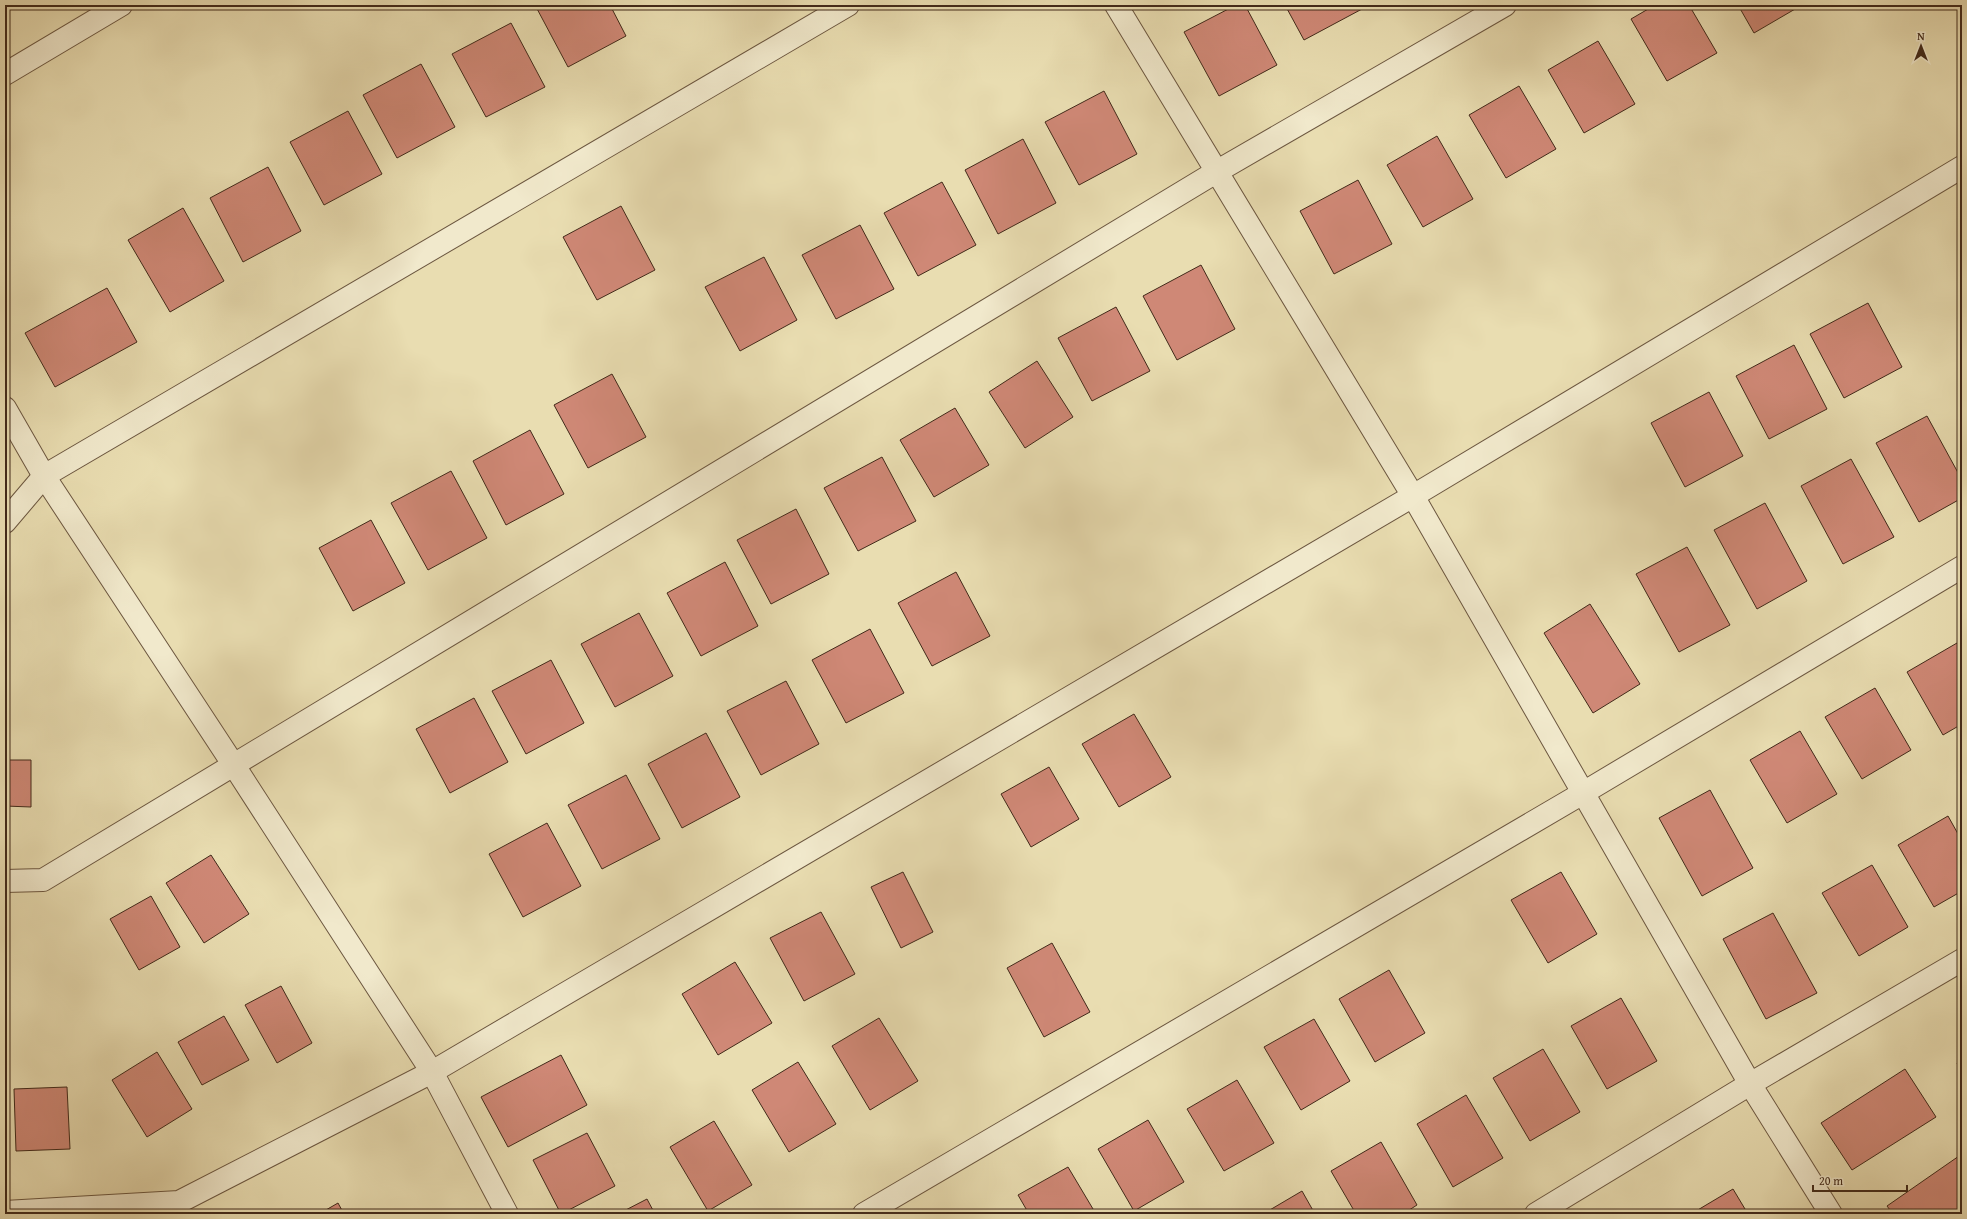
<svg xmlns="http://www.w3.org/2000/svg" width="1967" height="1219" font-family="'Gentium Book Plus',serif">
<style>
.building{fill:#cf8876;stroke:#422a1a}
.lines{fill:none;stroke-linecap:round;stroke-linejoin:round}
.street-casing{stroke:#6c5740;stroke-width:24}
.street{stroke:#f1e9cc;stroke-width:22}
</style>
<rect width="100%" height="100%" fill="#e9ddb1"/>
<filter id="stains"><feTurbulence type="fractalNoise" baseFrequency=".005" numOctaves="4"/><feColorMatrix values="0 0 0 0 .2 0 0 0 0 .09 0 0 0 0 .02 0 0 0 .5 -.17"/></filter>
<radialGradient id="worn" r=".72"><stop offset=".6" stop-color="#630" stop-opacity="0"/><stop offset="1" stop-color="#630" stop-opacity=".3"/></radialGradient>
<!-- building -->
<g class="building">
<polygon points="535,5 610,5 626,36 568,67"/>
<polygon points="1236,5 1245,5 1277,65 1219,96 1184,32"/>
<polygon points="1285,5 1360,5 1362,9 1304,40"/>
<polygon points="1655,5 1689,5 1717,53 1667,81 1631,19"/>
<polygon points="1738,5 1802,5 1754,33"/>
<polygon points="511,23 545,87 486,117 452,54"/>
<polygon points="1598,41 1635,104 1584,133 1548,70"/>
<polygon points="421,64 455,127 397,158 363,95"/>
<polygon points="1519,86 1556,149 1506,178 1469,115"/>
<polygon points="1104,91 1137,154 1079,185 1045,122"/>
<polygon points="348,111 382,174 324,205 290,142"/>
<polygon points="1437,136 1473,199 1423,227 1387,165"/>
<polygon points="1023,139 1056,203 998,234 965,170"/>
<polygon points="268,167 301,231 243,262 210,198"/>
<polygon points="1358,180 1392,244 1334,274 1300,211"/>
<polygon points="942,182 976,245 918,276 884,213"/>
<polygon points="621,206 655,270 597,300 563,237"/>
<polygon points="183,208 224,281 170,312 128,240"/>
<polygon points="860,225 894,289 836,319 802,255"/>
<polygon points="764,257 797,320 740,351 705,287"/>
<polygon points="1201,265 1235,329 1177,360 1143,296"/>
<polygon points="107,288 137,342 55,387 25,333"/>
<polygon points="1868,303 1902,367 1844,398 1810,334"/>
<polygon points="1116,307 1150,371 1092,401 1058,338"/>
<polygon points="1794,345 1827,409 1769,439 1736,376"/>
<polygon points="1037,361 1073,417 1025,448 989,392"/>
<polygon points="612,374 646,437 588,468 554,405"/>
<polygon points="1709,392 1743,456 1685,487 1651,423"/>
<polygon points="955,408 989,465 934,497 900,440"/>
<polygon points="1927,416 1962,480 1962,498 1919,522 1876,443"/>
<polygon points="530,430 564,494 506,525 473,461"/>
<polygon points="882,457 916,521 858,551 824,488"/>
<polygon points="1851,459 1894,537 1843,564 1801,486"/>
<polygon points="451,471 487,538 428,570 391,503"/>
<polygon points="1765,503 1807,581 1757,609 1714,530"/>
<polygon points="796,509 829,574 771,604 737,540"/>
<polygon points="371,520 405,583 353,611 319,548"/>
<polygon points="1687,547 1730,625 1679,652 1636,574"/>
<polygon points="725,562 758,626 701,656 667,593"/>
<polygon points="956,572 990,636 932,666 898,603"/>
<polygon points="1590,604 1640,684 1593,713 1544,633"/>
<polygon points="639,613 673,676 615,707 581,644"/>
<polygon points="870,629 904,693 846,723 812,660"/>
<polygon points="1957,643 1962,653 1962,724 1943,735 1907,672"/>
<polygon points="551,660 584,723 526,754 492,691"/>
<polygon points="786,681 819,744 761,775 727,711"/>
<polygon points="1875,688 1911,750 1862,779 1825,717"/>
<polygon points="474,698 508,762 450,793 416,729"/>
<polygon points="1134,714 1171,777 1119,807 1082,744"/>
<polygon points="1800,731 1837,794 1787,823 1750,760"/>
<polygon points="706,733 740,797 682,828 648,764"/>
<polygon points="5,760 31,760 31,807 5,806"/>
<polygon points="1049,767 1079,819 1031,847 1001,794"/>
<polygon points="626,775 660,839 602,869 568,805"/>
<polygon points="1710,790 1753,868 1702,896 1659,818"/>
<polygon points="1948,816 1962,841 1962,891 1934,907 1898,845"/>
<polygon points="547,823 581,886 523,917 489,854"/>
<polygon points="211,855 249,914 204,943 166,883"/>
<polygon points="1872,865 1908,927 1859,956 1822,893"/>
<polygon points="903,872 933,932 901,948 871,887"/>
<polygon points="1561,872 1597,934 1548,963 1511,900"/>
<polygon points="151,896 180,947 139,970 110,919"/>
<polygon points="821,912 855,974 804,1001 770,938"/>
<polygon points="1773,913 1817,993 1766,1019 1723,939"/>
<polygon points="1052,943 1090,1012 1044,1037 1007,968"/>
<polygon points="735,962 772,1023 718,1055 682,994"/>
<polygon points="1389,970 1425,1033 1375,1062 1339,999"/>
<polygon points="281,986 312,1043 277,1063 245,1005"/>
<polygon points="1621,998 1657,1061 1607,1089 1571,1026"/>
<polygon points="224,1016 249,1060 202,1085 178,1042"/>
<polygon points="879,1018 918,1081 870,1110 832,1046"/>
<polygon points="1314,1019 1350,1081 1301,1110 1264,1047"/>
<polygon points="1543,1049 1580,1112 1530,1141 1493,1078"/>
<polygon points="157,1052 192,1109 147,1137 112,1080"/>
<polygon points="561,1055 587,1105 508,1147 481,1097"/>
<polygon points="1962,1060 1962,1072 1957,1063"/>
<polygon points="798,1062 836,1124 789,1152 752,1090"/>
<polygon points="1905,1069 1936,1117 1852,1170 1821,1123"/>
<polygon points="1237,1080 1274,1143 1224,1171 1187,1109"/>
<polygon points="67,1087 70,1149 16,1151 14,1089"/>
<polygon points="1466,1095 1503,1158 1453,1187 1417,1124"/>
<polygon points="1148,1120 1184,1182 1134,1211 1098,1149"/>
<polygon points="714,1121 752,1185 708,1211 670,1147"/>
<polygon points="587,1133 615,1186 561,1214 533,1160"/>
<polygon points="1381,1142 1417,1205 1403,1214 1356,1214 1331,1171"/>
<polygon points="1959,1156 1962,1160 1962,1214 1893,1214 1887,1206"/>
<polygon points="1068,1167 1096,1214 1029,1214 1018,1195"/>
<polygon points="1733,1189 1748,1214 1691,1214"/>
<polygon points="1302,1191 1315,1214 1263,1214"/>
<polygon points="647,1199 655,1214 618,1214"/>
<polygon points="338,1203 344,1214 319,1214"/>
</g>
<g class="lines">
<defs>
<g id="street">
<polyline points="1116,5 1413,496 1750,1084 1831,1214"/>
<polyline points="5,74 121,5"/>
<polyline points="5,408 44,476 233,764 432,1072 507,1214"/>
<polyline points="5,522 44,476 848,5"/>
<polyline points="5,881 43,880 1216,172 1505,5"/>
<polyline points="5,1212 179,1202 432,1072 1413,496 1962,167"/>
<polyline points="864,1214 1583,793 1962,567"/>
<polyline points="1536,1214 1750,1084 1962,960"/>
</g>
</defs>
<!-- street casing -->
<use href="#street" class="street-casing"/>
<!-- street -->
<use href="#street" class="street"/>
</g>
<!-- margin -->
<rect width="1967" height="1219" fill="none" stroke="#e9ddb1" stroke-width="20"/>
<rect x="6" y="6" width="1955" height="1207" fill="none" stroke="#422a1a" stroke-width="2"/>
<rect x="10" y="10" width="1947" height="1199" fill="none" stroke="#422a1a"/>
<!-- north arrow -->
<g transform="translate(1921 46)" stroke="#f1e9cc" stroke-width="3" paint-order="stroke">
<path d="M0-3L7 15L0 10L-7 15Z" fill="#422a1a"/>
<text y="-6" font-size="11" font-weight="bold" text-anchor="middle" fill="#422a1a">N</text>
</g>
<!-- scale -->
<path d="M1813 1185v6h94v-6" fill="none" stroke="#422a1a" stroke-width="2"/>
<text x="1819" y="1185" font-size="12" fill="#422a1a" stroke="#f1e9cc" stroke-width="3" paint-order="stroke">20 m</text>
<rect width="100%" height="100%" filter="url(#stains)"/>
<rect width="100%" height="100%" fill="url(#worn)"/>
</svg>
